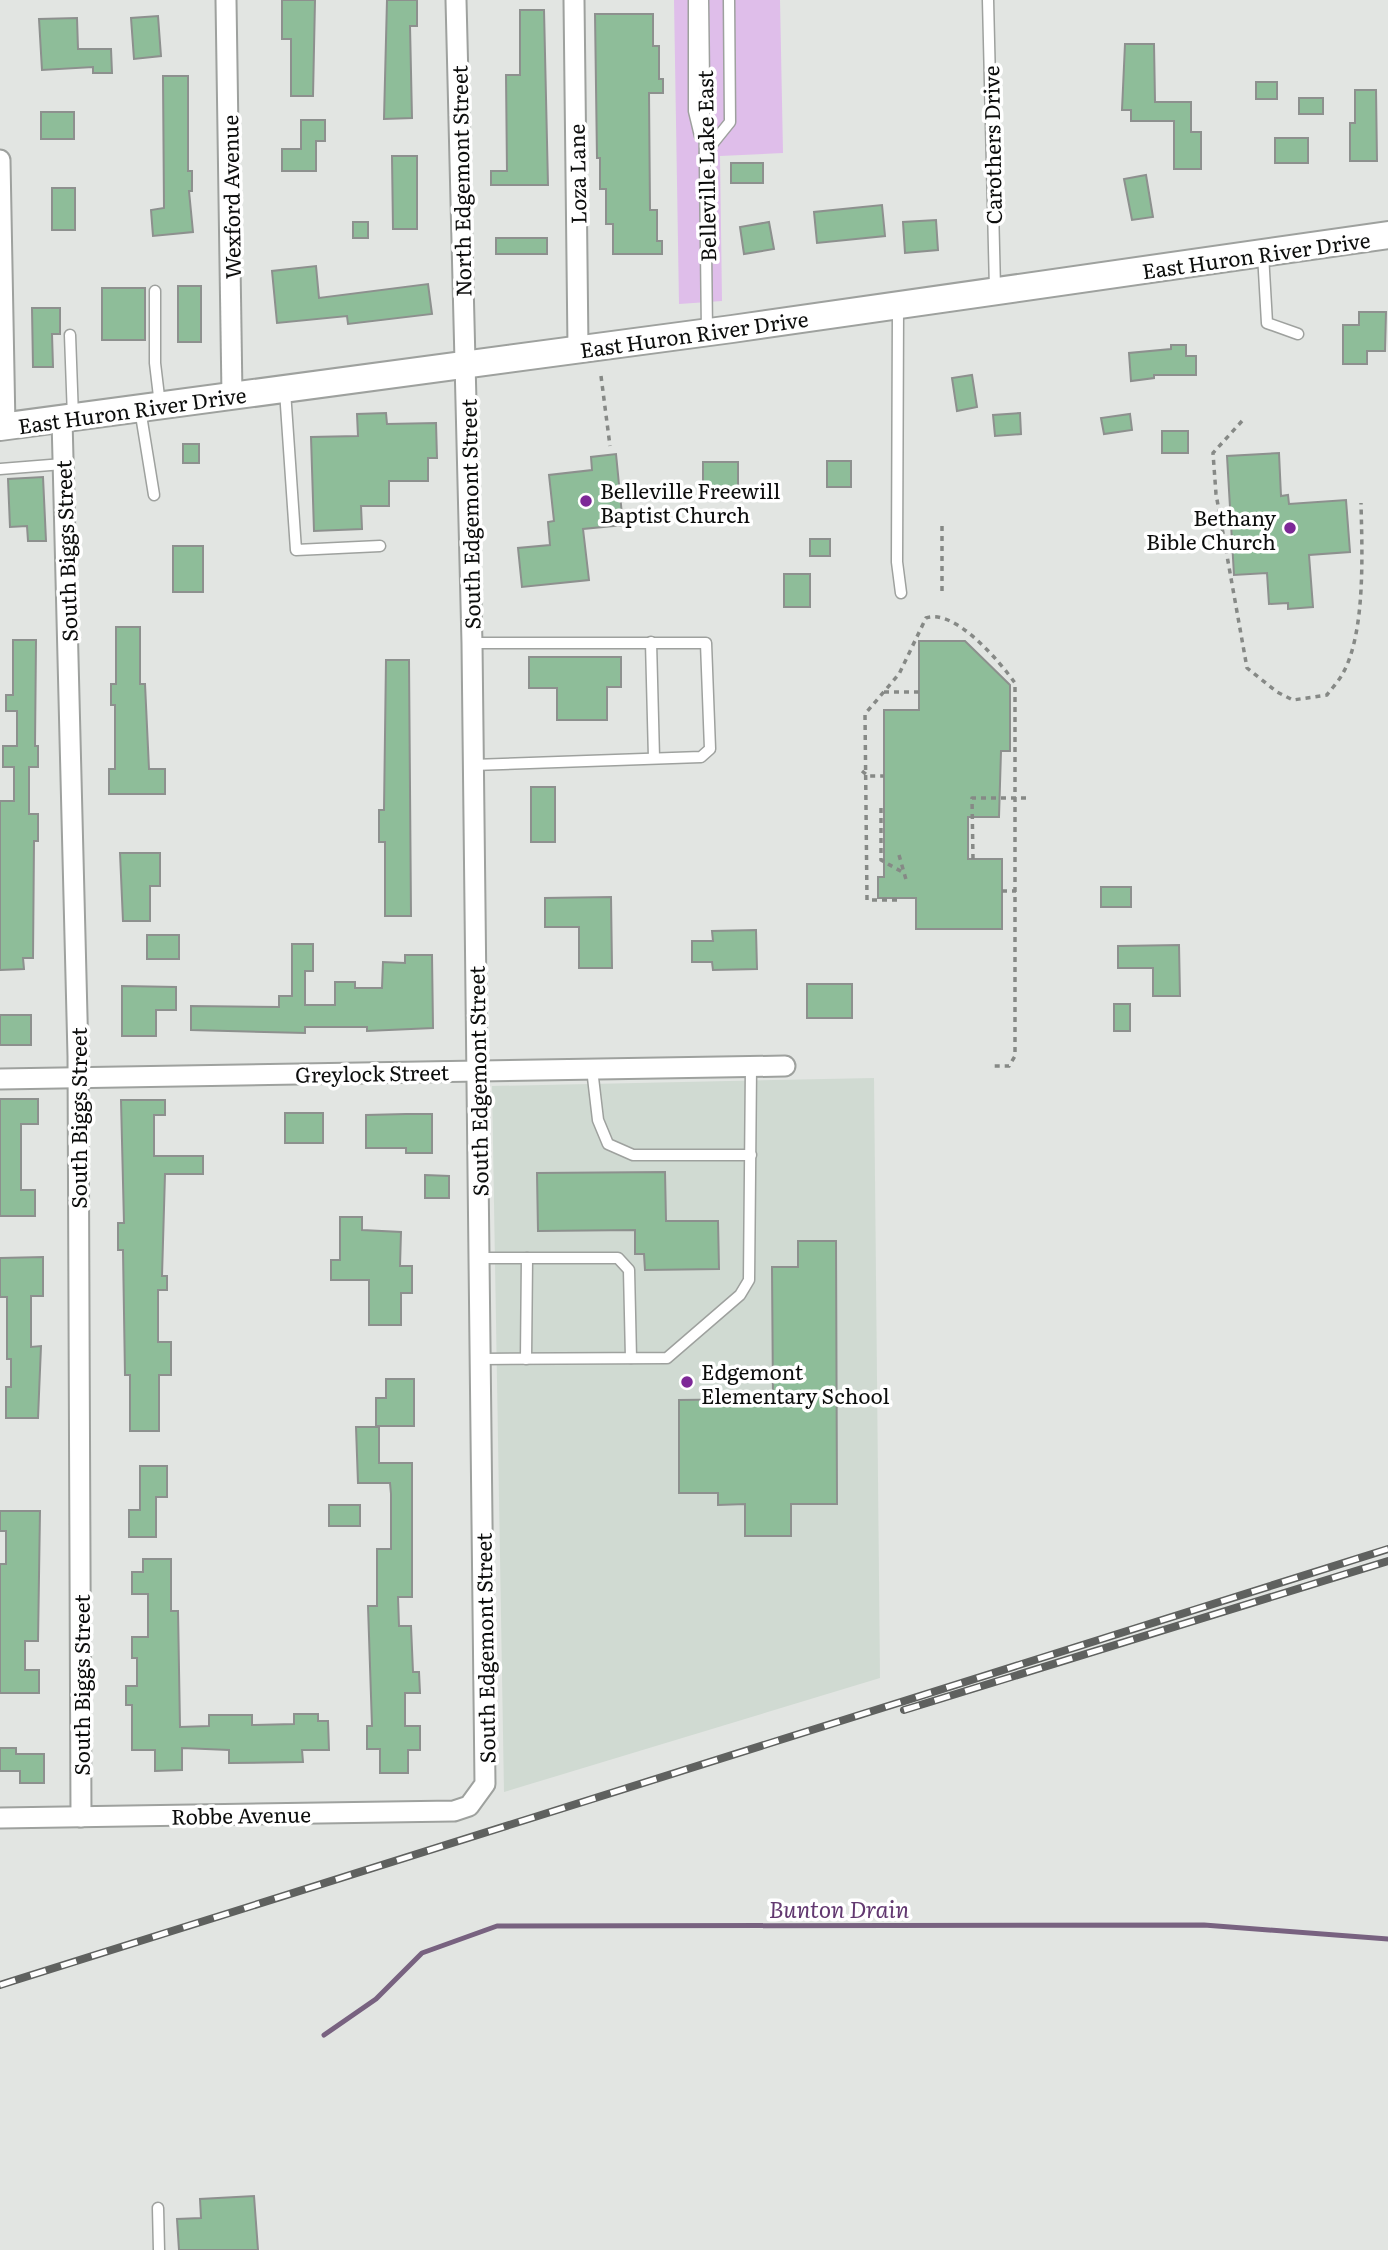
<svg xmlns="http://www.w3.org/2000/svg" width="1388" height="2250" font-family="Literata,serif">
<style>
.built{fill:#d0dad2}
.green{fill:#dfbeea}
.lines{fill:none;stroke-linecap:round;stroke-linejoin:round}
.stream{stroke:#786280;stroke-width:5}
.building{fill:#8ebd99;stroke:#8d908e;stroke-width:2}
.lane-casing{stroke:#9ea19e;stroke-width:13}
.street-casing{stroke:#9ea19e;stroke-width:23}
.secondary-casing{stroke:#9ea19e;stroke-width:30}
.path{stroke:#868986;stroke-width:3.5;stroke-dasharray:5 5;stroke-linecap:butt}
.lane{stroke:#fff;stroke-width:10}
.street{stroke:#fff;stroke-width:19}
.secondary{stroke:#fff;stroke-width:26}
.rail-casing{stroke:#5f615f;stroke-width:8}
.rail{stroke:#fff;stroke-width:5;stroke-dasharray:16;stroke-linecap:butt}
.poi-dot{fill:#7d2897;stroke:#fff;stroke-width:2.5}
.labels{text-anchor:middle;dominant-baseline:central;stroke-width:7;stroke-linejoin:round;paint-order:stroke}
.street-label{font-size:21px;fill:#0c0d0c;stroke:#fff}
.poi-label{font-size:21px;fill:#0c0d0c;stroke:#fff;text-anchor:start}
.water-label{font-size:23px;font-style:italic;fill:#623870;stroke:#fff}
</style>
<rect width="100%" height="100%" fill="#e2e5e2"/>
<!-- built -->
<polygon class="built" points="874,1078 880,1678 504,1792 492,1086"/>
<!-- green -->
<polygon class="green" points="674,0 780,0 783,153 720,156 722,301 679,304"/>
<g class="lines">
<!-- stream -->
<polyline class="stream" points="324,2035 376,1999 422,1953 497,1926 1204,1925 1388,1939"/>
</g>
<!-- building -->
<g class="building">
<polygon points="282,0 315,0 313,96 291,96 291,39 282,39"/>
<polygon points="387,0 417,0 417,26 410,26 412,118 384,119"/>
<polygon points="520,10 544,10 548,185 491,185 491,171 507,171 506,75 520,75"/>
<polygon points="595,14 653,14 653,46 659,46 659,79 663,79 663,93 649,93 650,210 657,210 657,241 662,241 662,254 613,254 613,224 606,224 606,189 600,189 600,158 597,158"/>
<polygon points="158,16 161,56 134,59 131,18"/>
<polygon points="77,18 78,49 111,49 112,73 93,73 93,67 42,70 39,19"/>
<polygon points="1125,44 1154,44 1155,102 1191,102 1191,132 1201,132 1201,169 1174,169 1174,121 1131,121 1131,110 1122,110"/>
<polygon points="163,76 188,76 188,171 192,171 192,191 189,191 193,232 153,236 151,210 164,208"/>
<rect x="1256" y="82" width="21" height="17"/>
<polygon points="1355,90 1376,90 1377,161 1350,161 1350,123 1355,123"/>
<rect x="1299" y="98" width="24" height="16"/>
<rect x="41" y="112" width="33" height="27"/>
<polygon points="301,120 325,120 325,141 316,141 316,171 282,171 282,149 301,149"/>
<rect x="1275" y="138" width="33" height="25"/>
<polygon points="392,156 417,156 417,229 393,229"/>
<rect x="731" y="163" width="32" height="20"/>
<polygon points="1146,175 1153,217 1132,220 1124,179"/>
<rect x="52" y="188" width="23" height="42"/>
<polygon points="882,205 885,236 817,243 814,212"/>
<polygon points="936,220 938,250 905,253 903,222"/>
<rect x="353" y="222" width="15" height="16"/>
<polygon points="769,222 774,249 744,254 740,227"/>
<rect x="496" y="238" width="51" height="16"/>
<polygon points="316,266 319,298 428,284 432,314 348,324 347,316 277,323 272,271"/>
<rect x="178" y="286" width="23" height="56"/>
<rect x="102" y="288" width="43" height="52"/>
<polygon points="32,308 60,308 60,334 52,334 53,367 33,367"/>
<polygon points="1359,312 1386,312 1385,351 1367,351 1367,364 1343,364 1343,325 1359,325"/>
<polygon points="1171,345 1186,345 1186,356 1196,356 1196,375 1154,375 1154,378 1131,381 1129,353 1171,349"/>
<polygon points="972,375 977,407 957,411 952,378"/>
<polygon points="386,413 387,424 436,423 437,458 428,458 428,481 389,481 389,506 361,506 362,529 314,531 311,437 358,436 357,414"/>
<polygon points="1020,413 1021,434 995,436 993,415"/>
<polygon points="1130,414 1132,430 1104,434 1101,418"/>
<rect x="1162" y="431" width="26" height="22"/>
<rect x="183" y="444" width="16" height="19"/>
<polygon points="1279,453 1281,496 1288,495 1289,504 1346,500 1350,552 1309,555 1313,607 1288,609 1288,603 1269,604 1267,573 1234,575 1227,456"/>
<polygon points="616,454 623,525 583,529 589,580 522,587 518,548 550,545 548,522 554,521 549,475 592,470 591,457"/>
<rect x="827" y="461" width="24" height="26"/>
<rect x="703" y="462" width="35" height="28"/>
<polygon points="43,477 46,541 28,541 27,526 10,527 8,479"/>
<rect x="810" y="539" width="20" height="17"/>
<rect x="173" y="546" width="30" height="46"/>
<rect x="784" y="574" width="26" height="33"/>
<polygon points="116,627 140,627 140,684 145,684 149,769 165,769 165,794 109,794 109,769 115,769 115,705 111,705 111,684 116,684"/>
<polygon points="13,640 36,640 35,746 38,746 38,767 29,767 29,814 38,814 38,841 34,841 33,958 23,958 24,969 0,970 0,801 14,801 14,767 3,767 3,746 17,746 17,711 6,711 6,695 13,695"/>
<polygon points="919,641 965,641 1010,685 1010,751 1001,751 999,817 968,817 968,859 1002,859 1002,929 916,929 916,898 878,898 878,877 884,877 884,710 919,710"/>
<polygon points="529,657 621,657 621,687 607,687 607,720 557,720 557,688 529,688"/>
<polygon points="386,660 409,660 411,916 385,916 385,842 379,842 379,810 384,810"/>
<rect x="531" y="787" width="24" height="55"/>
<polygon points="120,853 160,853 160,886 150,886 150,921 123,921"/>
<rect x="1101" y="887" width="30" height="20"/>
<polygon points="611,897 612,968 579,968 579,927 545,927 545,898"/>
<polygon points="756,930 757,969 713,970 712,962 692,962 692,941 713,941 712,931"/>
<rect x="147" y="935" width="32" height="24"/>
<polygon points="292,944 313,944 313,971 305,971 305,1005 335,1005 335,982 355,982 355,988 382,988 383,962 405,963 405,955 432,955 433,1028 367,1031 367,1027 305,1027 305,1033 191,1030 191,1006 279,1007 279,996 292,996"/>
<polygon points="1179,945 1180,996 1153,996 1153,968 1118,968 1118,946"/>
<rect x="807" y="984" width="45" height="34"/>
<polygon points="122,986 176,987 176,1010 156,1010 156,1036 122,1036"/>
<rect x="1114" y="1004" width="16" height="27"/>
<rect x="0" y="1015" width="31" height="30"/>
<polygon points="0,1099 38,1099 38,1124 21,1124 21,1190 35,1190 35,1216 0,1216"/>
<polygon points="121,1100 165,1100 165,1115 154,1115 154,1156 203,1156 203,1174 165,1174 162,1276 167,1276 167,1290 158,1290 158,1342 171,1342 171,1375 159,1375 159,1431 130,1431 130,1375 125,1375 123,1250 118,1250 118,1223 124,1223"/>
<rect x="285" y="1113" width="38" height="30"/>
<polygon points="406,1114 432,1114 432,1153 406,1153 406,1148 366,1148 366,1115"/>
<polygon points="665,1172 666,1221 718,1221 719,1269 645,1270 644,1254 635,1254 635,1230 538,1231 537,1173"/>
<polygon points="425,1175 449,1176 449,1198 425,1198"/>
<polygon points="340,1217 362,1217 362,1230 401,1232 400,1266 412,1266 412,1293 401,1293 401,1325 369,1325 369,1280 331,1280 331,1260 340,1260"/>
<polygon points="798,1241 836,1241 837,1504 791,1504 791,1536 745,1536 745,1504 718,1505 718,1493 679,1493 679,1400 773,1399 772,1267 798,1267"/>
<polygon points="43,1257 43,1296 31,1296 31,1347 41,1346 38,1418 6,1418 6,1387 11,1387 11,1359 7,1359 7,1297 0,1297 0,1258"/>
<polygon points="386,1379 414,1379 414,1426 376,1426 376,1398 386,1398"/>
<polygon points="356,1427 379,1427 379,1463 412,1463 412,1597 398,1597 399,1626 411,1626 413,1672 419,1672 420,1693 405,1693 405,1726 420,1726 420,1750 408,1750 408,1773 380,1773 380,1749 367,1749 367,1726 372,1726 368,1606 377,1606 377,1549 391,1549 391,1494 390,1483 358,1483"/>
<polygon points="140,1466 167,1466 167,1497 156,1497 156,1537 129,1537 129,1510 140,1510"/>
<rect x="329" y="1505" width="31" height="21"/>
<polygon points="0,1511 40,1511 38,1641 25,1641 25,1670 39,1670 39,1693 0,1693 0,1564 6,1564 6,1531 0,1531"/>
<polygon points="143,1559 171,1559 171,1611 178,1611 180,1727 209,1726 209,1715 252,1715 252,1725 294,1724 294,1714 318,1714 318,1721 328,1721 329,1750 302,1750 303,1762 229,1763 229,1750 182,1748 182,1770 155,1771 155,1750 132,1750 132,1705 126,1705 126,1686 137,1686 137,1658 132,1658 132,1637 148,1637 148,1594 132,1594 132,1572 143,1572"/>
<polygon points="0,1748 16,1748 16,1754 44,1754 44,1783 20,1783 20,1771 0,1771"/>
<polygon points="254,2196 258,2250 179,2250 177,2219 201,2218 200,2199"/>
</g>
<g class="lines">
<defs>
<g id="lane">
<polyline points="694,0 694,111 700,136"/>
<polyline points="703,0 707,332"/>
<polyline points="988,0 995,289"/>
<polyline points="705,153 730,122 729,0"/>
<polyline points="1263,254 1267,323 1298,334"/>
<polyline points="155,291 155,363 160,405"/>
<polyline points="898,308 897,562 901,593"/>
<polyline points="70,335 73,417"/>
<polyline points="285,391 296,550 380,546"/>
<polyline points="140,409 154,495"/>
<polyline points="0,469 63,464"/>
<polyline points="651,642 654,758"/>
<polyline points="472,643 706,643 710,749 701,757 473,765"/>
<polyline points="592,1069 598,1120 608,1144 633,1155 751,1155"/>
<polyline points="479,1258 618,1258 629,1270 631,1358"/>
<polyline points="480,1359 667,1358 740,1295 749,1280 751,1067"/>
<polyline points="526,1359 527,1258"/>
<polyline points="158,2208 159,2250"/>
</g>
<g id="street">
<polyline points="226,0 232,395"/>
<polyline points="574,0 578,348"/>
<polyline points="0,160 5,427"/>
<polyline points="62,419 78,1056 81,1817"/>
<polyline points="0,1079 785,1066"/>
<polyline points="0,1818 454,1811 469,1806 485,1784 472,643 456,0"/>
</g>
<polyline id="secondary" points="0,427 732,329 1388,235"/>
</defs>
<!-- lane casing -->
<use href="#lane" class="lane-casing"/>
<!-- street casing -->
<use href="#street" class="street-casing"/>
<!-- secondary casing -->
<use href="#secondary" class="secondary-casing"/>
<!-- path -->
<g class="path">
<polyline points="601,376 610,446"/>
<path d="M1242,421L1213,453L1216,494L1247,668L1277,692L1293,700L1327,695C1332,688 1339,681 1343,673C1366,632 1362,549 1361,503"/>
<polyline points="942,526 942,595"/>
<polyline points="884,692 919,692"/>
<polyline points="862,771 868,776 884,776"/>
<polyline points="881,808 881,860 904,873"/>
<polyline points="899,855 907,883"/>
<polyline points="973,859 972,798 1028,798"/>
<polyline points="1002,891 1016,891"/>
<path d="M897,900H867L865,714L899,674L926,618C955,608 1000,662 1015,683V1056L1009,1066H991"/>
</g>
<!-- lane -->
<use href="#lane" class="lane"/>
<!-- street -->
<use href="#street" class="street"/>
<!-- secondary -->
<use href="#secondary" class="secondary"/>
<defs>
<g id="rail">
<polyline points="904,1710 1388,1561"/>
<polyline points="0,1985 1388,1549"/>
</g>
</defs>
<!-- rail casing -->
<use href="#rail" class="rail-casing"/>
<!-- rail -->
<use href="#rail" class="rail"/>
</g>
<!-- markers -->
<g class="poi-dot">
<circle cx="586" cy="501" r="7"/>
<circle cx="1290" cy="528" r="7"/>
<circle cx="687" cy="1382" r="7"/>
</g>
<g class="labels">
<!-- street labels -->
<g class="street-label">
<text transform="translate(991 145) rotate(-91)">Carothers Drive</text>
<text transform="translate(705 166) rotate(-91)">Belleville Lake East</text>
<text transform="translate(576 174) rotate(-91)">Loza Lane</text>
<text transform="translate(460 181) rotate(-91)">North Edgemont Street</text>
<text transform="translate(230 197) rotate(-91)">Wexford Avenue</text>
<text transform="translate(1256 254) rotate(-8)">East Huron River Drive</text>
<text transform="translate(694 333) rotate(-8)">East Huron River Drive</text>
<text transform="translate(132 409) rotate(-8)">East Huron River Drive</text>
<text transform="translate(469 514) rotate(-91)">South Edgemont Street</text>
<text transform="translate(65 551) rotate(-92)">South Biggs Street</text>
<text transform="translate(372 1072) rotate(-1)">Greylock Street</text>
<text transform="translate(477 1081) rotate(-91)">South Edgemont Street</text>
<text transform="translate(77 1118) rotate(-90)">South Biggs Street</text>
<text transform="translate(484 1648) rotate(-91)">South Edgemont Street</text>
<text transform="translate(80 1685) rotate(-90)">South Biggs Street</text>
<text transform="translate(241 1814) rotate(-1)">Robbe Avenue</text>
</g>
<!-- poi labels -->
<g class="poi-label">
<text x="600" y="489">Belleville Freewill<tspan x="600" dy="24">Baptist Church</tspan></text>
<text x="1276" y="516" text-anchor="end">Bethany<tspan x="1276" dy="24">Bible Church</tspan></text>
<text x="701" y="1370">Edgemont<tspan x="701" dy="24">Elementary School</tspan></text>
</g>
<!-- water labels -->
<g class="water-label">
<text x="839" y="1908">Bunton Drain</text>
</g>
</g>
</svg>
